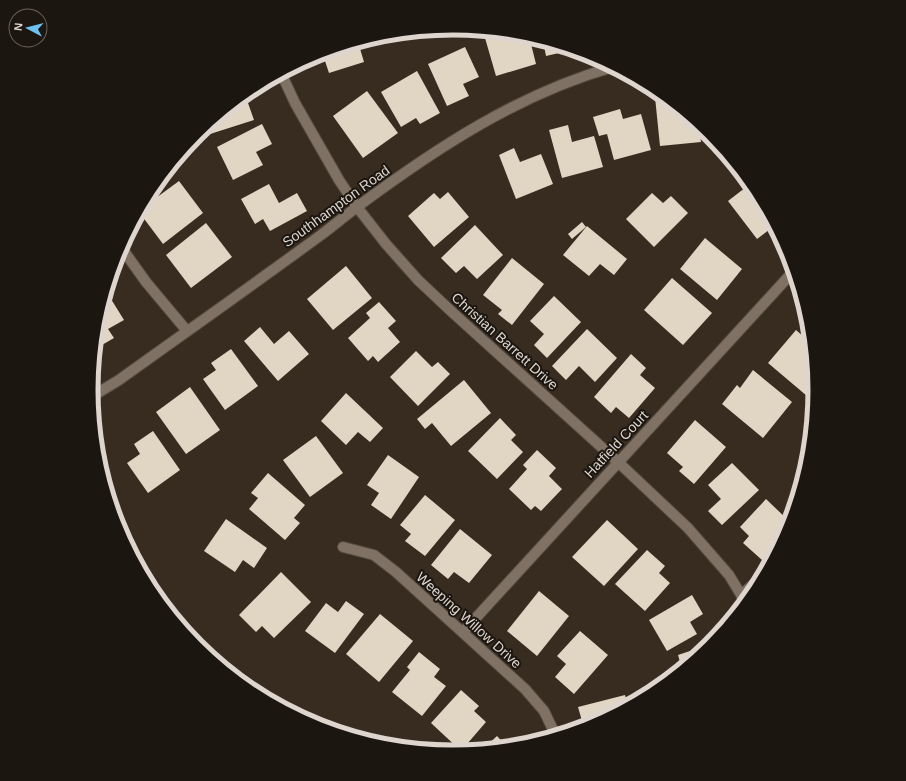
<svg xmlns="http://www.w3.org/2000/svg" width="906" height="781" font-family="Arial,sans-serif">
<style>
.building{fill:#e1d5c4}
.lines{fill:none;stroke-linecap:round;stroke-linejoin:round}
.minor-casing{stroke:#544a40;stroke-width:12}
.minor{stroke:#7f7163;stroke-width:10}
.labels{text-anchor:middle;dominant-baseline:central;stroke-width:4;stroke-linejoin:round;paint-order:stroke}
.street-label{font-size:14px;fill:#ded5ce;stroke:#1b1610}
.rim{fill:none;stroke:#ded5ce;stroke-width:5}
</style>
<rect width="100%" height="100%" fill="#382c20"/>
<!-- building -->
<g class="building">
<polygon points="483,31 529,36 536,64 496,76"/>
<polygon points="543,41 572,50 546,56"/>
<polygon points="358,42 364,62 329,73 325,61 312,65 310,58 314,56"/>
<polygon points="465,47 479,77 463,84 469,96 447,106 428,64"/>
<polygon points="417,71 440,113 420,124 416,118 401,127 381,92"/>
<polygon points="367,91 398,133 363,158 333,116"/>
<polygon points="655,97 663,97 699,126 701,142 660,146"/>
<polygon points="240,98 242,104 248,103 254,120 207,135 204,128"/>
<polygon points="620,109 623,119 641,114 651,150 614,160 607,134 599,136 593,117"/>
<polygon points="262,124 272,144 256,152 263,165 233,180 217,147"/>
<polygon points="568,125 572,142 594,136 603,167 562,178 549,130"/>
<polygon points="514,148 520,162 541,154 553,184 516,199 499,155"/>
<polygon points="176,159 180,164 161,178"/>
<polygon points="179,181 203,213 163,244 139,212 141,209"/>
<polygon points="269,184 279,203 297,193 307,211 270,231 263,219 255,224 241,199"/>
<polygon points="750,184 755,189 774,226 757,239 728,201"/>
<polygon points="448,192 469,217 434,247 408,216 434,193 440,199"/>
<polygon points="652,193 663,203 671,196 688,213 654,247 626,219"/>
<polygon points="582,222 586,227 572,239 568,234"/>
<polygon points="206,223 232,257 191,288 166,255"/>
<polygon points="475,225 503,255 477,279 464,266 456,273 441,258"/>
<polygon points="587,226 627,259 614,275 600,264 589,276 563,255"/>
<polygon points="705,238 742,269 717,300 680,269"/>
<polygon points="512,258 544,284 512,325 498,314 502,310 483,295"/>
<polygon points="346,266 372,298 333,330 307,299"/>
<polygon points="672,278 712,313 683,345 644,310"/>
<polygon points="106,291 124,320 108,329 114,338 95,349 98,320"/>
<polygon points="554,296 581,322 547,358 534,345 544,334 530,321"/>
<polygon points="379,302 396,321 388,328 400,342 378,362 373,356 368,361 348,338 370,318 366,313"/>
<polygon points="260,327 274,344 289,331 309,354 278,381 244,341"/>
<polygon points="587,329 617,358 595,382 579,366 566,380 552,366"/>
<polygon points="796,330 811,343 815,387 807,396 768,363"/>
<polygon points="231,349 258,386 225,410 203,379 216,370 211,363"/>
<polygon points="416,351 432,367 438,362 450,374 418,406 390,377"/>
<polygon points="631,354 646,368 640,375 655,388 629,418 616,407 611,413 594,397"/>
<polygon points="753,370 792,402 763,438 722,404 737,385 740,388"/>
<polygon points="464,380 491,413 451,446 432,423 425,429 417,419"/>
<polygon points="190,387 220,430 186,454 156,412"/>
<polygon points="346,393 383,428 370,442 358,432 346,445 321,421"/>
<polygon points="500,418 516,435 511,440 523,452 497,479 468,451"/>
<polygon points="695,420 726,447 694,484 679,471 683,467 667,453"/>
<polygon points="153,431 180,470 148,493 127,463 140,454 134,444"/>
<polygon points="316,436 343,473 310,497 283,460"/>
<polygon points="537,450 556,468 549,476 562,489 541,511 535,506 531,510 509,489 527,469 523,465"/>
<polygon points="388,455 419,477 391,519 371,505 379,493 367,485"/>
<polygon points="102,462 114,493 108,496 98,463"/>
<polygon points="732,463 759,490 722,525 708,511 721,499 708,485"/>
<polygon points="268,473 305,505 294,518 300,523 285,540 249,509 258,498 251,493"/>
<polygon points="425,495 455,520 425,556 405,541 411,534 400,525"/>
<polygon points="766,499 790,522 784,537 762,560 743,543 749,536 740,527"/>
<polygon points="226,519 267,548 254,568 243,560 235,572 204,551"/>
<polygon points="607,520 638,549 604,586 572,557"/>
<polygon points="460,529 492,555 469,583 454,572 448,579 431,565"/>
<polygon points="647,550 665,566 659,573 670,583 645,611 615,584"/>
<polygon points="281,572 311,602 274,638 262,626 256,632 239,615"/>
<polygon points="539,591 569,616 537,656 507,631"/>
<polygon points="692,595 703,614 690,622 697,634 667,651 649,620"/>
<polygon points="346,601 364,614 335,653 305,631 326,603 338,612"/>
<polygon points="380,614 413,641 379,682 346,654"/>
<polygon points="580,631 608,655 574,694 555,677 566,664 557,656"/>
<polygon points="711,644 709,647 682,669 678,655"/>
<polygon points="419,652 440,669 434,677 446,686 422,716 392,692 410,670 407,667"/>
<polygon points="461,690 479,706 474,711 486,722 461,751 431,723"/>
<polygon points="625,695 628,706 592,725 584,728 578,707"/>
<polygon points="497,736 508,748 484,750 483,749"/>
</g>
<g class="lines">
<defs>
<g id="minor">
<polyline points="281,73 295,103 339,180 357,207 386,244 418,280 452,312 618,462 688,528 729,575 746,603"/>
<polyline points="121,247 146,282 187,331"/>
<path d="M91,397L119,380C186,332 254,284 321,235C333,226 345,216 357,207C435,149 518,94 613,67"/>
<polyline points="343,547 374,555 396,572 525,689 544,711 556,736"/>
<polyline points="754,592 741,595 763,576"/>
<polyline points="463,632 790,275"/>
</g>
</defs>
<!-- minor casing -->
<use href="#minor" class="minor-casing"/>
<!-- minor -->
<use href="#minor" class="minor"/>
</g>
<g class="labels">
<!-- street labels -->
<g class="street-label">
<text transform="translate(336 206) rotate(-36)">Southhampton Road</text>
<text transform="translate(505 341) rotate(42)">Christian Barrett Drive</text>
<text transform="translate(616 444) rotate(-47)">Hatfield Court</text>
<text transform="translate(469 620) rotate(42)">Weeping Willow Drive</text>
</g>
</g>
<!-- crop -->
<path d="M0 0H906V781H0ZM98 390a355 355 0 1 1 710 0a355 355 0 1 1-710 0Z" fill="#1b1610" fill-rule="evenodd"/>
<path class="rim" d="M98 390a355 355 0 1 1 710 0a355 355 0 1 1-710 0Z"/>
<!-- north arrow -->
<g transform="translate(28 28) rotate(277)"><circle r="19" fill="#1b1610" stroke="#69625c"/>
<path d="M0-3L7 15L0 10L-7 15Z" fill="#6dc2f3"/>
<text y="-6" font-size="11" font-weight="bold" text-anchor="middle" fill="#ded5ce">N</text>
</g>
</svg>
